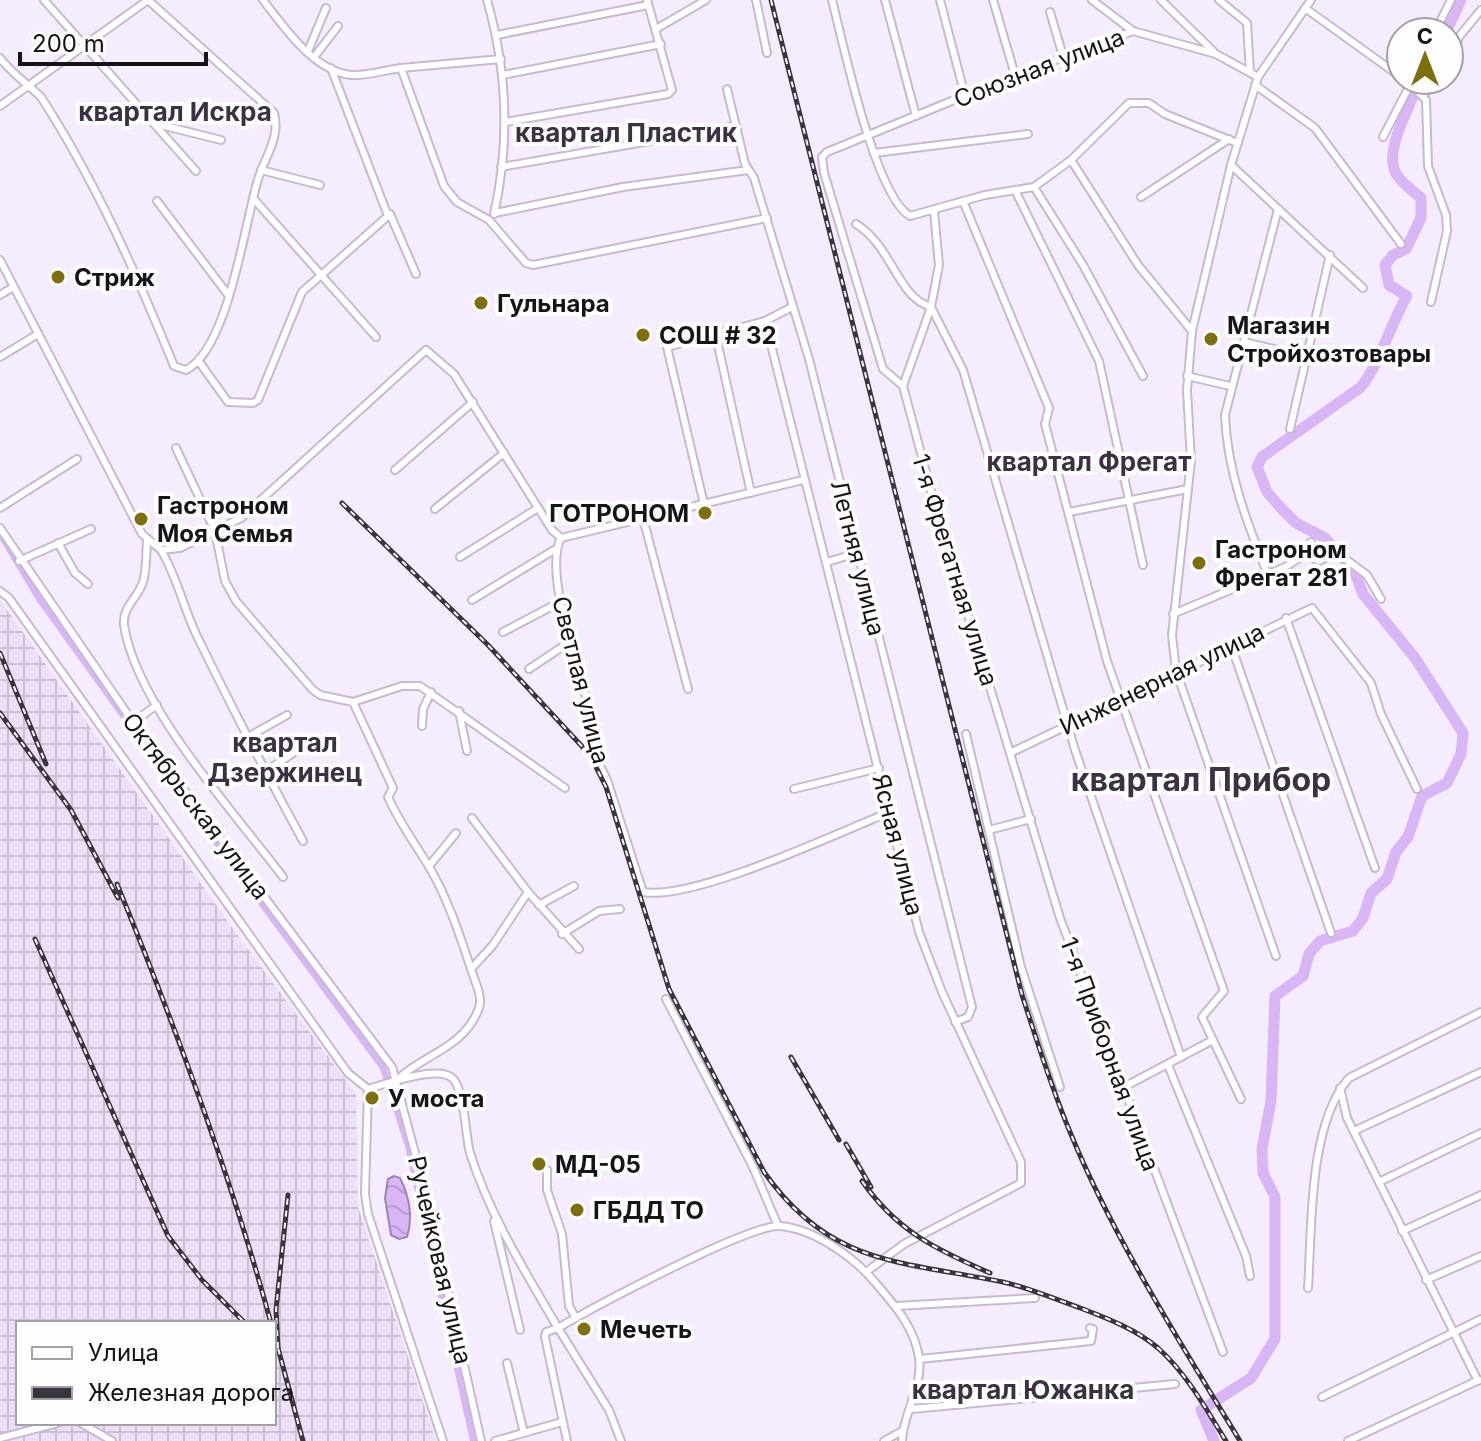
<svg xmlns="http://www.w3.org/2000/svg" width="1481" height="1441" font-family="Inter,sans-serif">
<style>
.industrial{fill:url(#industrial-grid);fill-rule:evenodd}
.water{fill:url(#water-waves);stroke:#9e84b3;stroke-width:2}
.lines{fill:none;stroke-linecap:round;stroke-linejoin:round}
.canal{stroke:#d8b5f4;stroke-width:6}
.river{stroke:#d8b5f4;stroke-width:11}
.minor-casing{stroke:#c6bad0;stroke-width:10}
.minor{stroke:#fff;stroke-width:6}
.rail-casing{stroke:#3a343e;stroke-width:5}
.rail{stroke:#fefefe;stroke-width:2;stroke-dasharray:6;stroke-linecap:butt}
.poi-dot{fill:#7d6f0e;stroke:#fefefe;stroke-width:3}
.labels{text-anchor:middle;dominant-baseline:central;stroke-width:8;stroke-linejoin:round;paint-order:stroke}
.street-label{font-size:24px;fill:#18131b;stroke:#fefefe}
.poi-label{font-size:24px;font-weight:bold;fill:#18131b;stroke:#fefefe;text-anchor:start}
.neighbourhood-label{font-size:26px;font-weight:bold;fill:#3b3143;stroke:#fefefe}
.district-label{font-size:32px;font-weight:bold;fill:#3b3143;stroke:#fefefe}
</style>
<defs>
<pattern id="industrial-grid" width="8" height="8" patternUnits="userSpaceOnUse" patternTransform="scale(2)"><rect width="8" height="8" fill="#eddff7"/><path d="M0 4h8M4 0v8" fill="none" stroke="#cabed3"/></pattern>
<pattern id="water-waves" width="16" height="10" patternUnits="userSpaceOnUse" patternTransform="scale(2)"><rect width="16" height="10" fill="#d8b5f4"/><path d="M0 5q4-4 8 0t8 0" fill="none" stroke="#b99bd1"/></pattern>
</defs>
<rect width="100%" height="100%" fill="#f6ecff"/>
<!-- industrial -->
<path class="industrial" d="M0,600L241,940L356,1094L358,1207L436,1441H0ZM18,1323H274V1423H18Z"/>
<!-- water -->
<path class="water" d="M394,1176L400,1178C409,1196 413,1217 407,1237L399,1239L391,1235L385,1198L388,1179Z"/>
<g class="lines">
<!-- canal -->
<polyline class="canal" points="0,534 39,599 134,731 383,1068 408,1146 473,1441"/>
<!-- river -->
<g class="river">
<polyline points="1446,32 1461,0"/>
<polyline points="1420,83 1422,80"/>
<path d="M1214,1441L1201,1410L1251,1378L1275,1339V1197L1263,1173L1262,1149L1271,1101L1275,996L1303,976L1309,954L1320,941L1353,931L1363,918L1371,893L1387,879L1396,852L1408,837L1422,796L1447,783L1461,754L1463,733L1415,658L1363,594L1354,570L1325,538L1296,523L1281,508L1267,492L1257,467L1262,457L1361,387C1381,361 1390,325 1407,296L1389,285L1385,265L1393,255L1406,249L1421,218V198C1413,191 1403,184 1397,175C1383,155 1406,114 1414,94"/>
</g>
<defs>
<g id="minor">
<polyline points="44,0 196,171"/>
<path d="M263,0C284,27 314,72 352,75C367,76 385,70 401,68L444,186L457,202L489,220L526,263L533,265L767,218"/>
<path d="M487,0C507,70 510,143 494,214"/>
<polyline points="756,0 767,53"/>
<path d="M832,0C843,43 875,196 910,216L985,195L1034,187L1071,160L1129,103H1149L1165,114L1237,143"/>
<polyline points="885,0 916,116"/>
<polyline points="940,0 965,96"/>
<polyline points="993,0 1015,75"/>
<polyline points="1092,0 1133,31"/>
<polyline points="1161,0 1213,51"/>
<polyline points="1219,0 1247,23 1250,72"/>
<polyline points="1305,8 1401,77"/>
<polyline points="1050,12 1063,56"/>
<polyline points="656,29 706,0"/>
<polyline points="1435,32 1451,0"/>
<polyline points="497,35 648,5"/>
<polyline points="308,51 326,8"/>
<polyline points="315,56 338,26"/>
<path d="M0,58C12,73 27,84 41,97C96,182 136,273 174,366L186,370C228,349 244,227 257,183C263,159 281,139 274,113L148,0L0,106"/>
<polyline points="1449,67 1456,55 1458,38 1481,10"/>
<polyline points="401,68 501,59"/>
<polyline points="503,75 661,44"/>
<polyline points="1406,80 1426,100 1428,166 1446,215 1447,231 1431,302"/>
<polyline points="1255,85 1315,128 1401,244"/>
<polyline points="727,89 745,164 754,178 809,359 972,1007 968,1017 955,1022"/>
<polyline points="1424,94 1437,80"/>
<polyline points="506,122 668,94 672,90 647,0"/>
<polyline points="157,124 221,140"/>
<polyline points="1383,137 1411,83"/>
<polyline points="874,153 1028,134"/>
<polyline points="1071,160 1138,265 1192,331"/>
<polyline points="1231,165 1363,288"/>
<polyline points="501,167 736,126"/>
<polyline points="261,170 320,185"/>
<polyline points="1034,187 1083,265 1143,376"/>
<polyline points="1015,190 1099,361 1143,565"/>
<polyline points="1141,197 1229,139"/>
<polyline points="253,198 376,337"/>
<polyline points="157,201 229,296"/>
<polyline points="963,201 1049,408 1045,424 1107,661 1224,991 1202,1017 1241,1099"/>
<polyline points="495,213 623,187 748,170"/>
<polyline points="390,214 416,274"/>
<path d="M856,224C893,247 897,297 931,307L963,370L1075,750L1181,1057"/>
<polyline points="0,260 142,534 161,550 180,548 241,518 426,350 454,374 552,530 561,538 803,480"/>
<polyline points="0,295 13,287"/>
<polyline points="765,321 919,932 942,992 1021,1162 1021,1183 904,1244 866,1272"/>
<polyline points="715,332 751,493"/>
<polyline points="1244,342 1307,357"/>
<polyline points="0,357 38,334"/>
<polyline points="200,363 228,402 253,403 258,400 302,292 388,216 331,68"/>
<polyline points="1187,376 1230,386"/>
<polyline points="903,386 935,506 1060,918 1223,1352"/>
<polyline points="903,386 883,369 824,173 822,157 827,152 1015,75 1133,31 1216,54 1258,77"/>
<polyline points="903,386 931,307 939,265 934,211"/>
<polyline points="1290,429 1330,255"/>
<path d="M176,448L215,531L225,581L236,601L313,690L320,695L353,702L393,788L388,797C399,822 414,842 428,865C448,898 460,936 472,972C475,982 483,997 479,1008C465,1047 425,1054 399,1078"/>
<polyline points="395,470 473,402"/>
<polyline points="704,504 667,347 765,321 792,307"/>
<polyline points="0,508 77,459"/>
<polyline points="435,509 504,453"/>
<polyline points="1069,512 1188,489"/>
<polyline points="643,518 688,689"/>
<polyline points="0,528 133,722 392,1067 426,1194 481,1441"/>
<path d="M561,538C542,574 584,687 596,729L592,749L607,780L643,892C694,901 837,833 890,812"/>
<path d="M147,539C146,553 147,569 143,582C138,598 122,607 124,625C136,705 234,812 283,877"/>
<polyline points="58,543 75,573 88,584"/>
<path d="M161,550C177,577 183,606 196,634C230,704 266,773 303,841"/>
<polyline points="1306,554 1319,561 1336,552 1367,575 1381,599"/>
<polyline points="460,557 538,508"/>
<polyline points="19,561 91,529"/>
<polyline points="827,562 857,553"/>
<path d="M1268,575C1247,523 1227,471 1225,415L1278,209"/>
<polyline points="0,591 9,598 348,1073 368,1089 365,1194 368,1214 443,1441"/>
<polyline points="472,600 554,550"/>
<polyline points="1173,614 1285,567 1306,554 1311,542"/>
<polyline points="1286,618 1375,868"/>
<polyline points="503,632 560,602"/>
<polyline points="1231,645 1331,933"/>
<polyline points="529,669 571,641"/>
<polyline points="353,702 402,686 420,686 565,788"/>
<polyline points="459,711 467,751"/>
<polyline points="133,722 157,705"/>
<polyline points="422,726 423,709 431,692"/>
<polyline points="966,734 1021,967 1060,1087"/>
<polyline points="246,738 287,715"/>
<polyline points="1012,752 1312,608 1371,683 1381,714 1417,789"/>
<polyline points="265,772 296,751"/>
<polyline points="794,789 879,768"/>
<polyline points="989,830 1031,819"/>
<polyline points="429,866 456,833"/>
<polyline points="528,892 579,949"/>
<polyline points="539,905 574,886"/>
<polyline points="562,934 599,911 620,909"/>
<polyline points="1276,956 1176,671 1172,635 1191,461 1187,390 1192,331 1231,165 1258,77 1311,0"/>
<polyline points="471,969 493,945 528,892 472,818"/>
<polyline points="666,999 753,1167 778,1226"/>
<polyline points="1168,1065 1246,1256 1250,1276"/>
<polyline points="1122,1088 1211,1041"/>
<polyline points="1340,1088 1347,1118 1478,1381"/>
<path d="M368,1089C385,1084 436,1066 451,1077C465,1087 465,1135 470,1153C490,1216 525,1271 558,1328C592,1308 749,1224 780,1226C814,1229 852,1256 873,1280C892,1302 915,1327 919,1358C923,1388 903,1413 902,1441"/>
<polyline points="1354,1131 1481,1072"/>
<polyline points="547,1170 547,1190 562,1234 569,1306 576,1318"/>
<polyline points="1379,1182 1481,1133"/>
<polyline points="494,1221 520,1330"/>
<polyline points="1402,1231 1481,1195"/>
<polyline points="1426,1280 1481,1256"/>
<path d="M1308,1288C1312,1228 1308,1125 1349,1078L1481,1012"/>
<polyline points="896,1306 1035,1298"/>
<polyline points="920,1359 1091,1341 1093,1329 1090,1328"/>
<polyline points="507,1363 524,1433"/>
<polyline points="1322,1397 1481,1319"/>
<polyline points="912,1409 1175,1384"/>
<polyline points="81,1423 112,1441"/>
<polyline points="0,1438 58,1423"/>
<polyline points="495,1441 562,1422"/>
<polyline points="567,1441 545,1337 546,1332 558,1328 609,1410 621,1441"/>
<polyline points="884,1441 902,1431"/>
<polyline points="1348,1441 1479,1380"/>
</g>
</defs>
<!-- minor casing -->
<use href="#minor" class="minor-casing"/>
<!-- minor -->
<use href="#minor" class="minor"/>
<defs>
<g id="rail">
<path d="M771,0L1022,995C1037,1041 1051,1087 1070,1132C1113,1237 1181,1344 1240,1441"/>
<path d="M342,503L488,645L590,755L606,787L669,989L764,1172C830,1266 901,1261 1003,1282C1030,1288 1057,1300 1083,1309C1109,1319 1137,1330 1158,1348C1187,1374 1206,1409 1226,1441"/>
<polyline points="0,653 46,764"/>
<polyline points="0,713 71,810 118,898"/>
<path d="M117,884C176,1028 230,1173 271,1323"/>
<polyline points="35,939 168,1236 202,1280 245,1323"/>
<polyline points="791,1057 839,1140"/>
<polyline points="846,1144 871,1187"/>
<path d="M862,1181C897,1231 935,1249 990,1273"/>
<polyline points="275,1337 303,1441"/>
<polyline points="278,1348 276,1310 288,1195"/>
</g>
</defs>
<!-- rail casing -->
<use href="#rail" class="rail-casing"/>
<!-- rail -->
<use href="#rail" class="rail"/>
</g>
<!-- markers -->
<g class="poi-dot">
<circle cx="58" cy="277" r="8"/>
<circle cx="481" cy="303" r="8"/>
<circle cx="643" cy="335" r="8"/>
<circle cx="1211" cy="339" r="8"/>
<circle cx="705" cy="513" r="8"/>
<circle cx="141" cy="519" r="8"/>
<circle cx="1199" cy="563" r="8"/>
<circle cx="372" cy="1098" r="8"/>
<circle cx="539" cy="1164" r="8"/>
<circle cx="577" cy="1210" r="8"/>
<circle cx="584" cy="1329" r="8"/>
</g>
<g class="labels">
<!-- street labels -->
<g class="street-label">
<text transform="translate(1039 68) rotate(-21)">Союзная улица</text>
<text transform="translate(858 558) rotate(76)">Летняя улица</text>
<text transform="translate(955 570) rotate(73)">1-я Фрегатная улица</text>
<text transform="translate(1162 679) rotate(-26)">Инженерная улица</text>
<text transform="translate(581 680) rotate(76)">Светлая улица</text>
<text transform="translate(196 806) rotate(53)">Октябрьская улица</text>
<text transform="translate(898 845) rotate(76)">Ясная улица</text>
<text transform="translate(1110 1054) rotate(70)">1-я Приборная улица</text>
<text transform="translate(440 1260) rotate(77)">Ручейковая улица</text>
</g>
<!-- poi labels -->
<g class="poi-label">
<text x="74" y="277">Стриж</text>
<text x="497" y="303">Гульнара</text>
<text x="1227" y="325">Магазин<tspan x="1227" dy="28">Стройхозтовары</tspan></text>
<text x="659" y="335">СОШ # 32</text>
<text x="157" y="505">Гастроном<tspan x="157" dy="28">Моя Семья</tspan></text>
<text x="689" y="513" text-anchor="end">ГОТРОНОМ</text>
<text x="1215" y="549">Гастроном<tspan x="1215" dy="28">Фрегат 281</tspan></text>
<text x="388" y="1098">У моста</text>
<text x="555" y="1164">МД-05</text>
<text x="593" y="1210">ГБДД ТО</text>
<text x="600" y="1329">Мечеть</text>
</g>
<!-- neighbourhood labels -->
<g class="neighbourhood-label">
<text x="175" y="111">квартал Искра</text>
<text x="626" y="132">квартал Пластик</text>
<text x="1089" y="461">квартал Фрегат</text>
<text x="285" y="742">квартал<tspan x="285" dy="30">Дзержинец</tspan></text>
<text x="1023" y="1389">квартал Южанка</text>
</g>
<!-- district labels -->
<g class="district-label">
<text x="1201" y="779">квартал Прибор</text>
</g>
</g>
<!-- legend -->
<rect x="16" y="1321" width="260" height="104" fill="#fefefe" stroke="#a2a0a3" stroke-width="2"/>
<rect x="32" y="1347" width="40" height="12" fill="#ffffff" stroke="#a2a0a3" stroke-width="2"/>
<text x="88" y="1361" font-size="24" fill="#18131b">Улица</text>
<rect x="32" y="1387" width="40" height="12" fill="#3a343e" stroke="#a2a0a3" stroke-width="2"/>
<text x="88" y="1401" font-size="24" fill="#18131b">Железная дорога</text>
<!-- north arrow -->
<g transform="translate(1425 56)"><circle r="38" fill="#fefefe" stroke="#a2a0a3" stroke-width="2"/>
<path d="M0-6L14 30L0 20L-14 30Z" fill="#7d6f0e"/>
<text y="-12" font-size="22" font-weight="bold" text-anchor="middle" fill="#18131b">С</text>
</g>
<!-- scale -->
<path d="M20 52v12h186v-12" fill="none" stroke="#18131b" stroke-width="4"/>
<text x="32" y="52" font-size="24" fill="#18131b" stroke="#fefefe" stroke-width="6" paint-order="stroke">200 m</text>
</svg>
